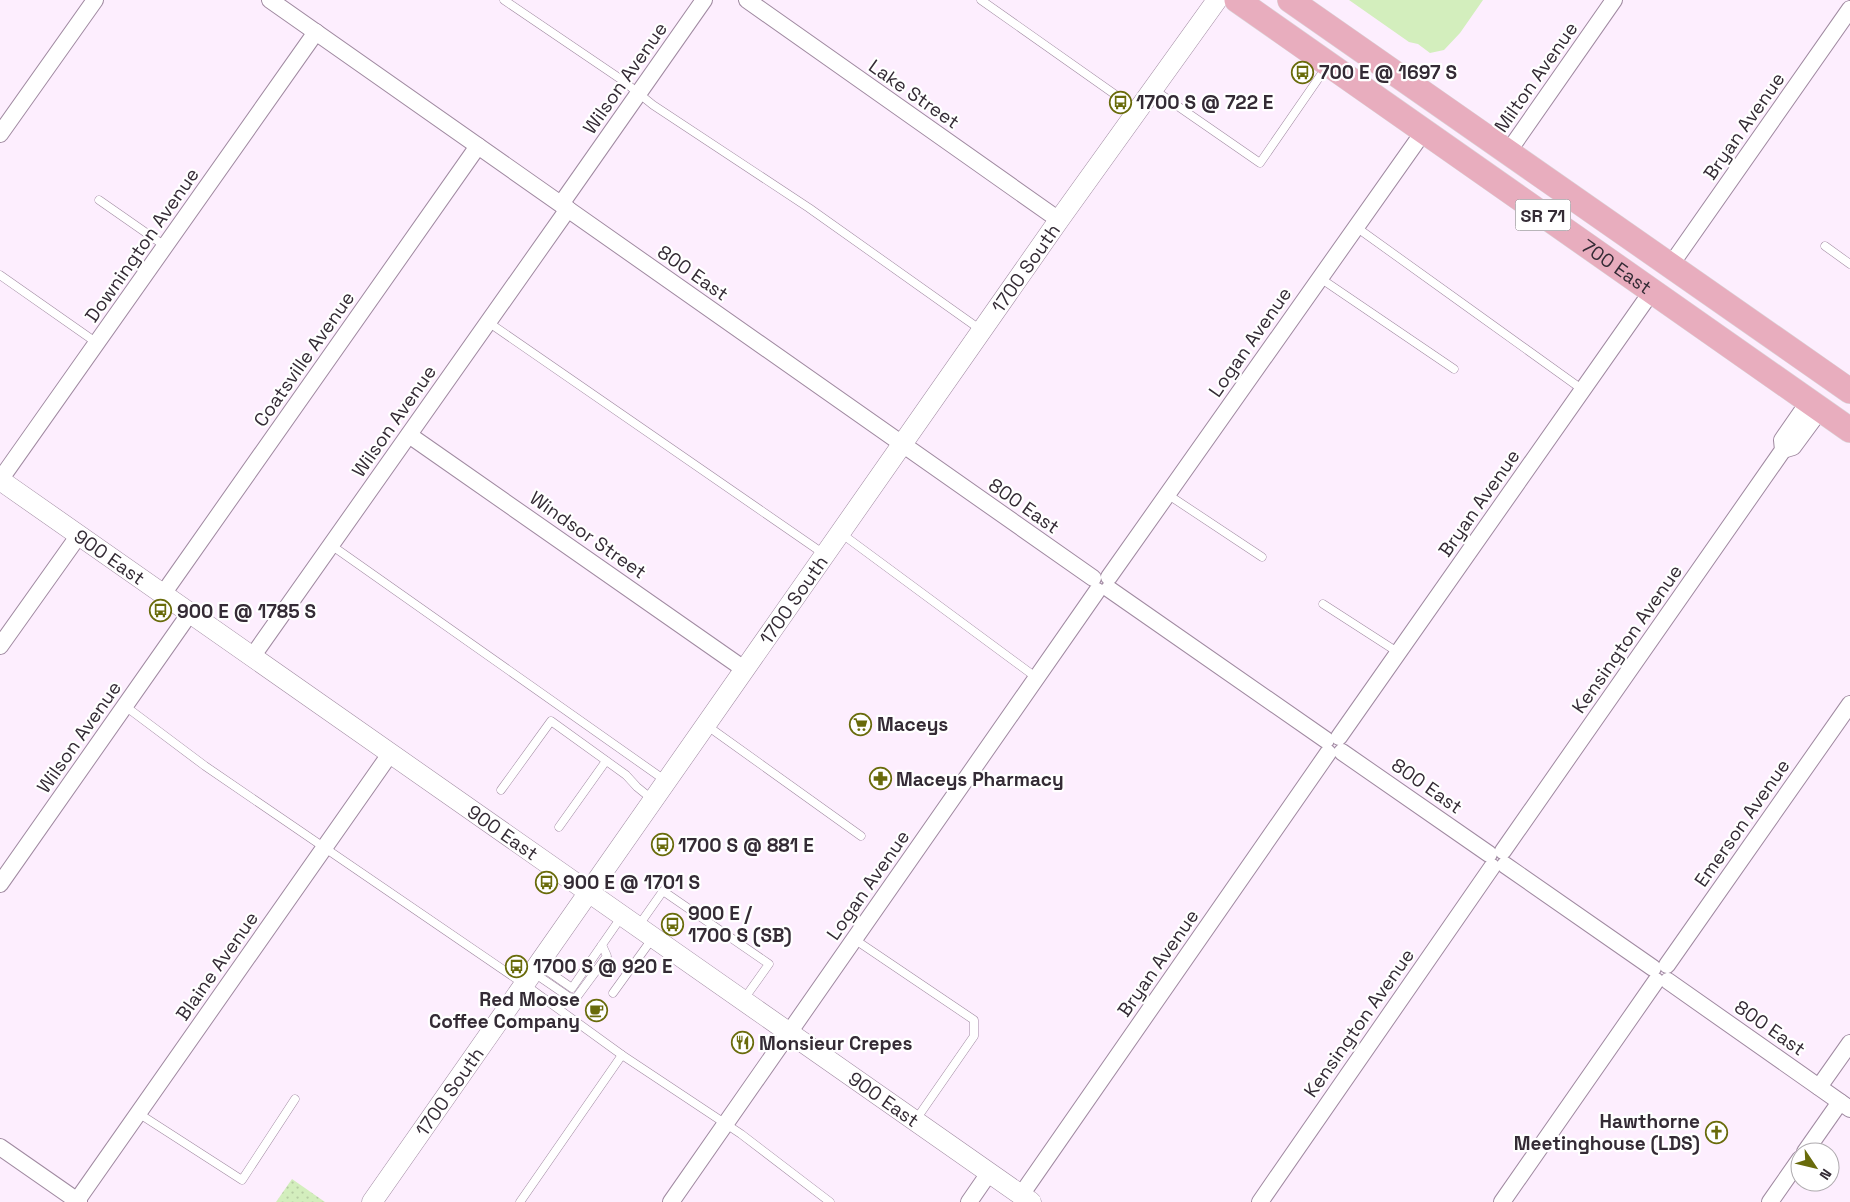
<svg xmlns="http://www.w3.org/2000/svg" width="1850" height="1202" font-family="'Space Grotesk',sans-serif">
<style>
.green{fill:#d3eebd}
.park{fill:url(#park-dots)}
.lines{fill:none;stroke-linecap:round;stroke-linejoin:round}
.service-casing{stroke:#a08aa1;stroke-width:9}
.minor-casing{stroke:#a08aa1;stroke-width:18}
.tertiary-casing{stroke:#a08aa1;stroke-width:21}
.primary-casing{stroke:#dad9db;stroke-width:26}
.service{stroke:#fff;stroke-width:8}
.minor{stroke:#fff;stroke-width:16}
.tertiary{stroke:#fff;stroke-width:20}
.primary{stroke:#e8adbe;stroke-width:25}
.labels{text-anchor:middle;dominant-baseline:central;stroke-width:4.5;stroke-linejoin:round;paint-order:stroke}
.shield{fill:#fff;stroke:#716b72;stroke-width:1}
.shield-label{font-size:18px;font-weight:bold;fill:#342b35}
.poi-label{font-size:19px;font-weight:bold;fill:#342b35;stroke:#fff;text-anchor:start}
.street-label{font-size:19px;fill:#342b35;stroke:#fff}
</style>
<defs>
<pattern id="park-dots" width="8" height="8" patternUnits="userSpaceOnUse" patternTransform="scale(1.25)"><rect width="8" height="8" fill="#d3eebd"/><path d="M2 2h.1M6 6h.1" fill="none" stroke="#b6cca3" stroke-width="1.8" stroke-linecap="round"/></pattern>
</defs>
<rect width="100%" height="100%" fill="#fdeefe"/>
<!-- green -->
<polygon class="green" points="1349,0 1483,0 1460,33 1444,50 1430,53 1418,44 1409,42"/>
<!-- park -->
<polygon class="park" points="292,1179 325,1202 276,1202"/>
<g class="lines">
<defs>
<g id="service">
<polyline points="504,0 622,80 653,105 809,208 981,330"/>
<polyline points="981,0 1137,110"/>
<polyline points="1153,89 1260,163 1327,66"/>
<polyline points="99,200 165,246"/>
<path d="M1356,227C1432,281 1507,336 1583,390"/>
<polyline points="1825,246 1850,264"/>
<polyline points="0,275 97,343"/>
<polyline points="1320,278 1454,369"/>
<polyline points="488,322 824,554"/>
<polyline points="1167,494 1262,557"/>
<polyline points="842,534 1037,678"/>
<polyline points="331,545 666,781"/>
<polyline points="1323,604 1399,653"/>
<polyline points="125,706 205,766 524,984 622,1055 741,1134 830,1202"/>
<polyline points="706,725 861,836"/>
<polyline points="501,790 551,721 626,775 637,787 653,800"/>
<polyline points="559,827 606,761"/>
<polyline points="639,925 663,891 769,964 744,999"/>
<polyline points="854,939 974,1020 974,1036 915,1121"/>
<polyline points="539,965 572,988 622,916"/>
<polyline points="534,973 569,997 576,998 607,956 602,945"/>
<polyline points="613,993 652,939"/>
<polyline points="138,1113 242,1180 295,1099"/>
<polyline points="520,1202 622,1055"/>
</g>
<g id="minor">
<polyline points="270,0 1093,578"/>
<polyline points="747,0 1059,220"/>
<polyline points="0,134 95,0"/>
<polyline points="1508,152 1614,0"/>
<polyline points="561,204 704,0"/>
<polyline points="1670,266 1850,9"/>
<polyline points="409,435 744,669"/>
<polyline points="1783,450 1793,447 1821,409"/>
<polyline points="0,480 316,32"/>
<polyline points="1109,577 1424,131"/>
<polyline points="1109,589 1326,740"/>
<polyline points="163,594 478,146"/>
<polyline points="0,646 79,535"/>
<polyline points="252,657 568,209"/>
<polyline points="1339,737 1652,291"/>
<polyline points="1342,752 1489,854"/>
<polyline points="1503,851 1783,450 1782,440 1809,401"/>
<polyline points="1505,865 1653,968"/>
<polyline points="0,884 190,613"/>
<polyline points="1667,965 1850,704"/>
<polyline points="1668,981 1850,1109"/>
<polyline points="1819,1087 1850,1043"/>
<polyline points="0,1147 79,1202"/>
<polyline points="1805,1152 1840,1102"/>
<polyline points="1021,1195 1328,753"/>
<polyline points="76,1202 390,754"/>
<polyline points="671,1202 1097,591"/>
<polyline points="969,1202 989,1173"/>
<polyline points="1260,1202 1492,867"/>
<polyline points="1502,1202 1656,981"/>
<polyline points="1770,1202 1800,1159"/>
</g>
<g id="tertiary">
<path id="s1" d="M0,480L1031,1202"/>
<path id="s2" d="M372,1202L1059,220L1217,0"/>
</g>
<g id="primary">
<path id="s3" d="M1237,0L1850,430"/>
<polyline points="1290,0 1850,391"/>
</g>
</defs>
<!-- service casing -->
<use href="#service" class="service-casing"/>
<!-- minor casing -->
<use href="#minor" class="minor-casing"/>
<!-- tertiary casing -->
<use href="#tertiary" class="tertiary-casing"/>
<!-- primary casing -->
<use href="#primary" class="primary-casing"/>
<!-- service -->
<use href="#service" class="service"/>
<!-- minor -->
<use href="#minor" class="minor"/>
<!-- tertiary -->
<use href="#tertiary" class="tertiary"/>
<!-- primary -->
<use href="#primary" class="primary"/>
</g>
<!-- icons -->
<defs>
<symbol id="bus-ring" viewBox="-11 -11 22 22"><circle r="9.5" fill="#fff" stroke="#696b0b" stroke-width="1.5"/><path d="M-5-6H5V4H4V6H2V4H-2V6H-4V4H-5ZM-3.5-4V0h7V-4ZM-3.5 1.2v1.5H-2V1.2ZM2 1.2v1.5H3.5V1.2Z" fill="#696b0b"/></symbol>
<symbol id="supermarket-ring" viewBox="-11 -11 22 22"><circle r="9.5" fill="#fff" stroke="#696b0b" stroke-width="1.5"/><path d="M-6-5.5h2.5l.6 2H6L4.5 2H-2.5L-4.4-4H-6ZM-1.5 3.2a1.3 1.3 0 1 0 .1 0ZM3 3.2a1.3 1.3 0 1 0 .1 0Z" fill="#696b0b"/></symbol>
<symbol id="pharmacy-ring" viewBox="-11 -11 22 22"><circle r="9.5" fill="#fff" stroke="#696b0b" stroke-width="1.5"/><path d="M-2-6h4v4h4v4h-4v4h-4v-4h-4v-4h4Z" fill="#696b0b"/></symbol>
<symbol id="cafe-ring" viewBox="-11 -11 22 22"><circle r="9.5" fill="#fff" stroke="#696b0b" stroke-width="1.5"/><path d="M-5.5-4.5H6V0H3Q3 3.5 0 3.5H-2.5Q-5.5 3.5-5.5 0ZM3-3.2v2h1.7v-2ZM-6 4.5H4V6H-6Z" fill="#696b0b"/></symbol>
<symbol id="restaurant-ring" viewBox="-11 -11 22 22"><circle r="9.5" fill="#fff" stroke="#696b0b" stroke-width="1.5"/><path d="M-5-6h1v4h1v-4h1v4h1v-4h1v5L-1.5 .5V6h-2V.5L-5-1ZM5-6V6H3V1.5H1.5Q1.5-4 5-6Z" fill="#696b0b"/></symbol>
<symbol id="church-ring" viewBox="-11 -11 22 22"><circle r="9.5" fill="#fff" stroke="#696b0b" stroke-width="1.5"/><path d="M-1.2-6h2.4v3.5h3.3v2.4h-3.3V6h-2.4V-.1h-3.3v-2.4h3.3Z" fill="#696b0b"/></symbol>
</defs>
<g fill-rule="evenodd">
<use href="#bus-ring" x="1290" y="60" width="25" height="25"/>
<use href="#bus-ring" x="1108" y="90" width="25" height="25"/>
<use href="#bus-ring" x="148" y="598" width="25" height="25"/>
<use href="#supermarket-ring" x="848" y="712" width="25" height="25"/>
<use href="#pharmacy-ring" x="868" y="766" width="25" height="25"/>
<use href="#bus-ring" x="650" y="832" width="25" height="25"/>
<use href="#bus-ring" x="534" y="870" width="25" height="25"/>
<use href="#bus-ring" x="660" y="912" width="25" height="25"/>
<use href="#bus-ring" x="504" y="954" width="25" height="25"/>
<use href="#cafe-ring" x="584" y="998" width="25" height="25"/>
<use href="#restaurant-ring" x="730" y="1030" width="25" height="25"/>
<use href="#church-ring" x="1704" y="1120" width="25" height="25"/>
</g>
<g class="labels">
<!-- shield labels -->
<rect class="shield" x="1515.5" y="199.5" width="55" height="31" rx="4"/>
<g class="shield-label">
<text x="1543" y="215">SR 71</text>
</g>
<!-- poi labels -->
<g class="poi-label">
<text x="1319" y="72">700 E @ 1697 S</text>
<text x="1136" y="102">1700 S @ 722 E</text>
<text x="177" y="611">900 E @ 1785 S</text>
<text x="877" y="724">Maceys</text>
<text x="896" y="779">Maceys Pharmacy</text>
<text x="678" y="845">1700 S @ 881 E</text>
<text x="563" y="882">900 E @ 1701 S</text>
<text x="688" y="913">900 E /<tspan x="688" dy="22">1700 S (SB)</tspan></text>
<text x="533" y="966">1700 S @ 920 E</text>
<text x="580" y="999" text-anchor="end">Red Moose<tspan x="580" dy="22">Coffee Company</tspan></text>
<text x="759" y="1043">Monsieur Crepes</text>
<text x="1700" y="1121" text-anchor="end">Hawthorne<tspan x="1700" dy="22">Meetinghouse (LDS)</tspan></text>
</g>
<!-- street labels -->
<g class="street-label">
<text transform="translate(1536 77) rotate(-55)">Milton Avenue</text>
<text transform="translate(625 78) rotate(-55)">Wilson Avenue</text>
<text transform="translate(914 94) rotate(35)">Lake Street</text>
<text transform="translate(1744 126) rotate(-55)">Bryan Avenue</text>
<text transform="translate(142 245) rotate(-55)">Downington Avenue</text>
<text stroke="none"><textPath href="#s3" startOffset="464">700 East</textPath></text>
<text stroke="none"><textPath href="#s2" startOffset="1140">1700 South</textPath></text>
<text transform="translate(693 273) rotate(35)">800 East</text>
<text transform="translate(1250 342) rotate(-55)">Logan Avenue</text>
<text transform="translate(304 359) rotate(-55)">Coatsville Avenue</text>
<text transform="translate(394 421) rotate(-55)">Wilson Avenue</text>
<text transform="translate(1479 503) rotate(-55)">Bryan Avenue</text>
<text transform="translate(1024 506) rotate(35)">800 East</text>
<text transform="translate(588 535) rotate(35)">Windsor Street</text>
<text stroke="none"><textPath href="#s1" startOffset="134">900 East</textPath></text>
<text stroke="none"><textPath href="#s2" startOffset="735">1700 South</textPath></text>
<text transform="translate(1627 639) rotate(-55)">Kensington Avenue</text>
<text transform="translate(79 737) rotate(-55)">Wilson Avenue</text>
<text transform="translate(1427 786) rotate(35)">800 East</text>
<text transform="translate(1742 823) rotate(-55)">Emerson Avenue</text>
<text stroke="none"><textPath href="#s1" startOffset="614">900 East</textPath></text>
<text transform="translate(868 885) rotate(-55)">Logan Avenue</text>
<text transform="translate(1158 963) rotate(-55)">Bryan Avenue</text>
<text transform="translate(217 966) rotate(-55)">Blaine Avenue</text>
<text transform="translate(1359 1023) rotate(-55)">Kensington Avenue</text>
<text transform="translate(1770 1028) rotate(35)">800 East</text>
<text stroke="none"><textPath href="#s2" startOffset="135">1700 South</textPath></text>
<text stroke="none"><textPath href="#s1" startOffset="1079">900 East</textPath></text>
</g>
</g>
<!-- north arrow -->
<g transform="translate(1815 1167) rotate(125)"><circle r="24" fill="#ffffff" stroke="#aeaaae"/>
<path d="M0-4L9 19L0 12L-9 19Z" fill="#696b0b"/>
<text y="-8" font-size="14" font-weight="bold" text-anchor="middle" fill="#342b35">N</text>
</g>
</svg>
